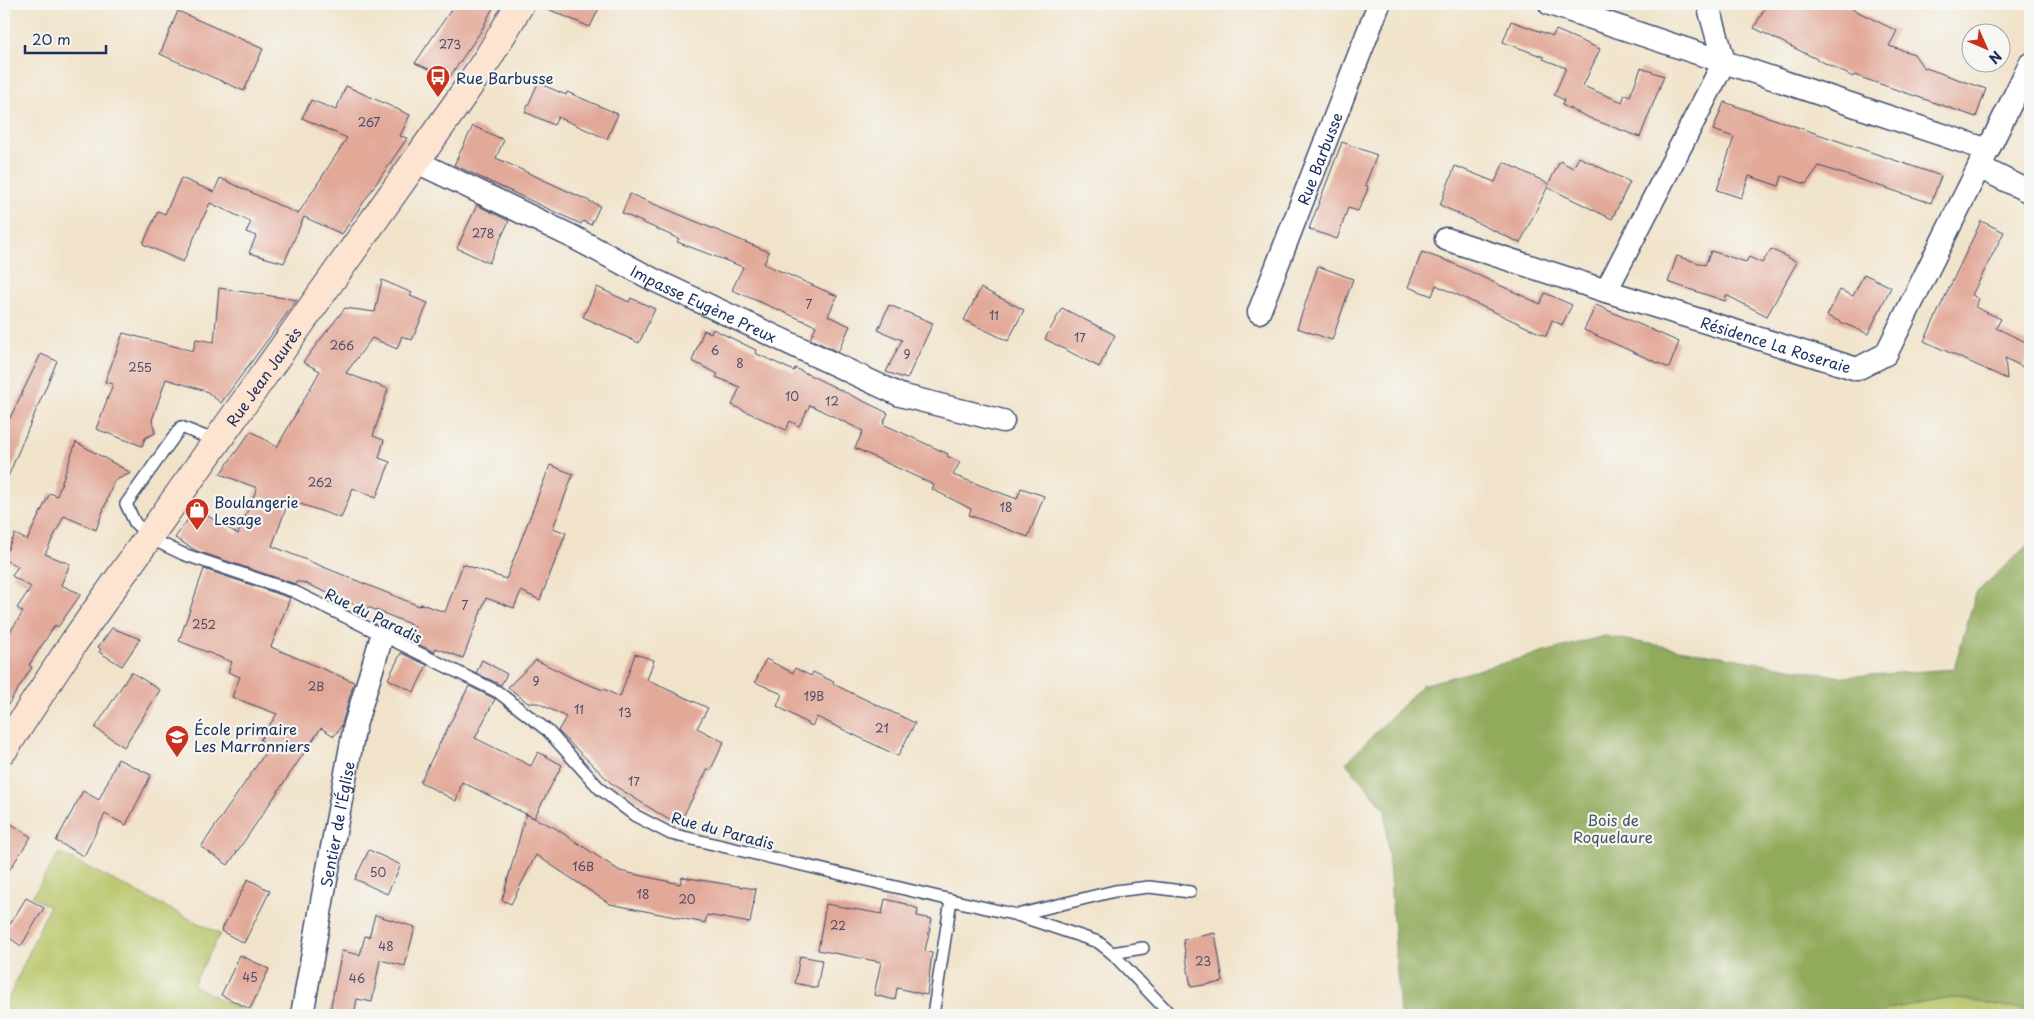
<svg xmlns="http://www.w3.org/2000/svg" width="2034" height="1019" font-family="'Playpen Sans',sans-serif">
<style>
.green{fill:#b8c466;stroke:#6a7a62}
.forest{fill:#92aa5b;stroke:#566c5c}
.building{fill:#e2a898}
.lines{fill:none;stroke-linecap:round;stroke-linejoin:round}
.service-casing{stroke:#3b4a6e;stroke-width:14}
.minor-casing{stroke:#3b4a6e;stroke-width:25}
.secondary-casing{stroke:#3b4a6e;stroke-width:30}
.service{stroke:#fff;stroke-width:11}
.minor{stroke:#fff;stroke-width:22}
.secondary{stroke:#fde4d1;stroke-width:28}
.labels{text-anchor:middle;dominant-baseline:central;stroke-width:4.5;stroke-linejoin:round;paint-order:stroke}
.number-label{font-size:12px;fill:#4d4d6c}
.poi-label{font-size:15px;fill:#1b2f5e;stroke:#f6f6f2;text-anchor:start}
.street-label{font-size:15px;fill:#1b2f5e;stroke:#f6f6f2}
.park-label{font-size:15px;fill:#425460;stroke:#f6f6f2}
</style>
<rect width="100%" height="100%" fill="#f6f6f2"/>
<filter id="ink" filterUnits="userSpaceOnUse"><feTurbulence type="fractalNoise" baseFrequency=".02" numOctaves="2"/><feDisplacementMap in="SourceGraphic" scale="10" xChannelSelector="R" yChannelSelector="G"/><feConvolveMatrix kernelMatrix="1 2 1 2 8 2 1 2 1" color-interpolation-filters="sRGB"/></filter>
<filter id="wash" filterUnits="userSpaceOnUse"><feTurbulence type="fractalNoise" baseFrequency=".0096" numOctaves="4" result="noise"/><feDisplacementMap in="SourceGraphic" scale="20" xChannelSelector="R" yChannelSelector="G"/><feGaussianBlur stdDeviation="1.12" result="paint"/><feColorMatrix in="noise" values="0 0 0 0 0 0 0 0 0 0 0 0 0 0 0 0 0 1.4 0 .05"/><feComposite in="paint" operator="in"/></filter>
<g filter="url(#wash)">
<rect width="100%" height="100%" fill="#f1e3ca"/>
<!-- green -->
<g class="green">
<polygon points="59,853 220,934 193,985 250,1015 4,1015 4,1009 49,907 32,897"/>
<polygon points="1952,998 2030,1010 2030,1015 1881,1015 1887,1009"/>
</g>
<!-- forest -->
<polygon class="forest" points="2030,543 2030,1010 1952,998 1887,1009 1881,1015 1400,1015 1385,809 1346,763 1422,685 1604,636 1842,677 1954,669 1976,593"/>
<g id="blocks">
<!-- building -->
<g class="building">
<polygon points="455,4 495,4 481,31 449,78 415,63"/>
<polygon points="536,4 601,4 590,27"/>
<polygon points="1767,4 1842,4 1897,31 1889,46 1914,54 1923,67 1986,89 1976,117 1854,75 1853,77 1754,28"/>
<polygon points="178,11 263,49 244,91 160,54"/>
<polygon points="1511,21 1553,36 1556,30 1600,49 1583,86 1622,102 1625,94 1630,96 1641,68 1664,76 1640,137 1594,120 1562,105 1564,100 1554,95 1566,68 1543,59 1544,57 1503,42"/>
<polygon points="538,83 566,95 567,92 618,114 607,139 558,117 554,125 525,112"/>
<polygon points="346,86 410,115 400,136 407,138 342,234 304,217 284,263 249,253 256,236 246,232 251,222 210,203 183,262 143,244 158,211 165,214 181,178 214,192 220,178 298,214 347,138 302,118 311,100 336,110"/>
<polygon points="1724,102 1941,176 1931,203 1819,166 1806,184 1782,176 1779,186 1749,176 1741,198 1717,190 1734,137 1713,130"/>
<polygon points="473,126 504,140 496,158 600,206 591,225 583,221 581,224 454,165"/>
<polygon points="1342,142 1377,155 1365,185 1368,186 1367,191 1358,211 1348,208 1337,239 1309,229"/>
<polygon points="1579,157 1630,182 1612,219 1547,187 1560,161 1573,168"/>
<polygon points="1504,162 1549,184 1520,243 1440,205 1455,166 1495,182"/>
<polygon points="630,194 769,252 764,264 837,296 828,316 850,326 838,352 810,339 816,326 732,290 743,267 677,242 679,239 622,213"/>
<polygon points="477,205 509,221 489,263 457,248"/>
<polygon points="1981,221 2004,232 1972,295 1979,299 1975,307 2001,319 1996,328 2030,344 2030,353 2023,367 2005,358 2007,379 1924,341"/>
<polygon points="1771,249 1797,262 1767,316 1726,295 1725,301 1668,282 1677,256 1705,265 1711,251 1746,262 1749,257 1762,263"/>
<polygon points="1422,252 1450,262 1540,304 1545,293 1572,305 1562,325 1552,320 1546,336 1436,285 1432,296 1408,287"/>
<polygon points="1318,266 1353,279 1332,340 1297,328"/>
<polygon points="1864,274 1891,287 1868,334 1827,316 1840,290 1853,296"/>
<polygon points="382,280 412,293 410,296 428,303 412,340 402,336 397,349 372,338 346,373 388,389 373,436 384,440 379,458 390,462 376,498 353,488 341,518 289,500 272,546 419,606 421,604 445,612 463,564 506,579 550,465 573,474 553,528 566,533 540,600 521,591 514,608 486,598 463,658 436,648 434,652 408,639 415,626 368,607 367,610 302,582 296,582 295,584 197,551 175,538 193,512 201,512 238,534 257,488 220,474 251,431 277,447 320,371 303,362 345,308 375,312"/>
<polygon points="597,287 629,302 631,298 655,309 639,343 583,317"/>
<polygon points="219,288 297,300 221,403 206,391 166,379 152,420 155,433 145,438 142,446 96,429 113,384 105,382 123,333 193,351 196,339 214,342"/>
<polygon points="981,288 1024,310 1008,341 964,320"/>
<polygon points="889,305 933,323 907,379 886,372 902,340 878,330"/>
<polygon points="1596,305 1679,342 1669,368 1584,330"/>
<polygon points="1062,308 1115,335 1099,367 1045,339"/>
<polygon points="713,329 756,350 755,353 794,371 795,368 888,413 883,424 948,454 947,456 960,462 953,475 1017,499 1021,488 1044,496 1028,537 969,515 971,509 932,489 934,485 855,448 863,431 810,405 799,426 790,421 786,430 732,405 740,387 716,377 718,374 692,361 704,330 711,333"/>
<polygon points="41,354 57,361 4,486 4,430"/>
<polygon points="76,442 131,473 114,481 96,530 64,516 45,554 70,564 61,585 81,594 58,627 55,625 29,665 32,667 4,711 4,641 23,612 17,608 31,587 12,576 18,566 4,560 4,557 15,534 27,540 50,493 57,496"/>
<polygon points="204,569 290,598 271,647 354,682 341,727 334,736 321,728 228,865 201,847 270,746 260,740 277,714 232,697 240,677 228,672 232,662 179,641"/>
<polygon points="112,628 140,639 122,666 99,652 101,649 98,647"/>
<polygon points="401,653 427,665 414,692 388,679"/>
<polygon points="635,654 654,660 647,680 708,708 697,728 724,742 710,771 708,769 679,824 666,818 612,784 558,731 566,717 538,703 528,703 508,687 536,660 575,679 603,690 604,689 620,697"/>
<polygon points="766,659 793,673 795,668 811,676 813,672 834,682 833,684 915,723 898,756 817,717 812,726 777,706 782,694 755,682"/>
<polygon points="482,660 507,674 501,685 476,673"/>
<polygon points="131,672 160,690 124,747 95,728"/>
<polygon points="469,686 495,699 475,738 531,766 538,752 562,765 534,818 462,782 456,801 420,782"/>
<polygon points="118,759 151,775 126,825 105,814 84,856 56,841 83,791 99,800"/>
<polygon points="526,814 555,828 620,871 680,884 682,877 756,889 750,923 707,915 705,923 610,904 536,855 511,904 502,900"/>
<polygon points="4,819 31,837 4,878"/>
<polygon points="369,850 401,865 387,894 355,879"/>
<polygon points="248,879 270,891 244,943 221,931"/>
<polygon points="26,898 44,908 21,946 4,934"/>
<polygon points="885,899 906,904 918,909 917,916 932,919 925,951 932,953 927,995 897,988 895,1000 874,995 881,962 818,950 826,904 882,914"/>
<polygon points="375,915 415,927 405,966 380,960 372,1002 357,999 354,1015 329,1015 342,951 360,955 365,936 369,937"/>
<polygon points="1215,933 1223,982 1191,987 1183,940"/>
<polygon points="240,955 269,969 250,1009 221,995"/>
<polygon points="800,956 822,960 817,988 795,983"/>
</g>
</g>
</g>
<g filter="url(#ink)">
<use href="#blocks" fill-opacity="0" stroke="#3b4a6e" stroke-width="1"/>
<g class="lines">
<defs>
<g id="service">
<polyline points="216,441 181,427 126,504 135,523 150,537 162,544 183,554 293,591 498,692 548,731 600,789 634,815 671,834 951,900 933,1015"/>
<polyline points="951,900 1017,915 1098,942 1112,953 1167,1011"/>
<polyline points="1017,915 1115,891 1149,887 1190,892"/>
<polyline points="1112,953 1143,948"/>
</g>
<g id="minor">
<polyline points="1550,4 1988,150 1979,167"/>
<polyline points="1988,150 2030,64"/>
<path id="s1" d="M415,161L573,237L654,280L900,395L1003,421"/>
<polyline points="1446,239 1606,291 1724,62 1708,4"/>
<path id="s2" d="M1606,291L1857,369L1886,354L1979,167L2030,192"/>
<path id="s3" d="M1259,312L1379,4"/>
<path id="s4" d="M302,1015L325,885L355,725L382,636"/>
</g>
<g id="secondary">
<path id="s5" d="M4,749L74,642L460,99L488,58L520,4"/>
</g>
</defs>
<!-- service casing -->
<use href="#service" class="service-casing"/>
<!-- minor casing -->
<use href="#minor" class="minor-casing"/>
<!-- secondary casing -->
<use href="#secondary" class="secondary-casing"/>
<!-- service -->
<use href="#service" class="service"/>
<!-- minor -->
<use href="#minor" class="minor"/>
<!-- secondary -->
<use href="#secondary" class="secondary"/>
</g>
</g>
<!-- icons -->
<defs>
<symbol id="bus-pin" viewBox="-11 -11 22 30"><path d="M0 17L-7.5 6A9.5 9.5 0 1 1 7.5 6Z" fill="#c8321e" stroke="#f6f6f2"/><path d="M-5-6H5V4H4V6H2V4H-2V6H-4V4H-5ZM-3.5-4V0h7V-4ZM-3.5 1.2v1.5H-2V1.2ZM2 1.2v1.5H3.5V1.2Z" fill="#fff"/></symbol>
<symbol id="shop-pin" viewBox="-11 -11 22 30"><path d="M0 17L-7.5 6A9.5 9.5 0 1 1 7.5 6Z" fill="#c8321e" stroke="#f6f6f2"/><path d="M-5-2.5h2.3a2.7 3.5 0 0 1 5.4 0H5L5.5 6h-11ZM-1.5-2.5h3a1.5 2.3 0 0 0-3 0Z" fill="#fff"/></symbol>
<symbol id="school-pin" viewBox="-11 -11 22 30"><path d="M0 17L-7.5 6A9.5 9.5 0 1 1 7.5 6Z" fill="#c8321e" stroke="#f6f6f2"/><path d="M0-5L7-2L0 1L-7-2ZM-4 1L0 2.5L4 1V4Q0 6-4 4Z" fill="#fff"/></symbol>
</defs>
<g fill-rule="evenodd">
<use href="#bus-pin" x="424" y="63" width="28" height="38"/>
<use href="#shop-pin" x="183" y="496" width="28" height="38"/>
<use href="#school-pin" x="163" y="723" width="28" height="38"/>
</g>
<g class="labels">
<!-- number labels -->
<g class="number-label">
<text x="450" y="44">273</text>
<text x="369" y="122">267</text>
<text x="483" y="233">278</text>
<text x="809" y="304">7</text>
<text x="994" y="315">11</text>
<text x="1080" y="337">17</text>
<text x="342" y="345">266</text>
<text x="715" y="350">6</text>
<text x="907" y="354">9</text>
<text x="740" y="363">8</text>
<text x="140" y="367">255</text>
<text x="792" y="396">10</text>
<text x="832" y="401">12</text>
<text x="320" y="482">262</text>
<text x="1006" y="507">18</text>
<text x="465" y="605">7</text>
<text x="204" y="624">252</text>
<text x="536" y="681">9</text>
<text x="316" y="686">2B</text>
<text x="814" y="696">19B</text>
<text x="579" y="709">11</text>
<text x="625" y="712">13</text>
<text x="882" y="728">21</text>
<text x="634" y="781">17</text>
<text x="583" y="866">16B</text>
<text x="378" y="872">50</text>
<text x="643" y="894">18</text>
<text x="687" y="899">20</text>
<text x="838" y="925">22</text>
<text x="386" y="946">48</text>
<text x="1203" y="961">23</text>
<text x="250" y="977">45</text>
<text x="357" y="978">46</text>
</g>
<!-- poi labels -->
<g class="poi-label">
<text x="456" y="77">Rue Barbusse</text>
<text x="214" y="501">Boulangerie<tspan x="214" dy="17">Lesage</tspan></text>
<text x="194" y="728">École primaire<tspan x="194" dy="17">Les Marronniers</tspan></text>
</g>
<!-- street labels -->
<g class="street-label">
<text stroke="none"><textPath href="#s3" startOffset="165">Rue Barbusse</textPath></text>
<text stroke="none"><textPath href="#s1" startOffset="322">Impasse Eugène Preux</textPath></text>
<text stroke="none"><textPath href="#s2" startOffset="178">Résidence La Roseraie</textPath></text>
<text stroke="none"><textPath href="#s5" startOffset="454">Rue Jean Jaurès</textPath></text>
<text transform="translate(374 615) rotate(26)">Rue du Paradis</text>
<text stroke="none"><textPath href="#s4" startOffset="194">Sentier de l'Église</textPath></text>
<text transform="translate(723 830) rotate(15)">Rue du Paradis</text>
</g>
<!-- park labels -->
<g class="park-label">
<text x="1613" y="819">Bois de<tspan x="1613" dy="17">Roquelaure</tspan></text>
</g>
</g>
<!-- margin -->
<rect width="2034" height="1019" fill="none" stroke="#f6f6f2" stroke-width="20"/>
<!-- north arrow -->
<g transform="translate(1986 48) rotate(135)"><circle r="24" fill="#f6f6f2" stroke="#9ea6b7"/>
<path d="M0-4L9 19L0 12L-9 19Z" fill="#c8321e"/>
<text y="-8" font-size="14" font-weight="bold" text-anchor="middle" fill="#1b2f5e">N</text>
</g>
<!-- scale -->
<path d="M25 45v8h81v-8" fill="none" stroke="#1b2f5e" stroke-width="2.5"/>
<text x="32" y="45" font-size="15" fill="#1b2f5e" stroke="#f6f6f2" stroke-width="4" paint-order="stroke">20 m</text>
</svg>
